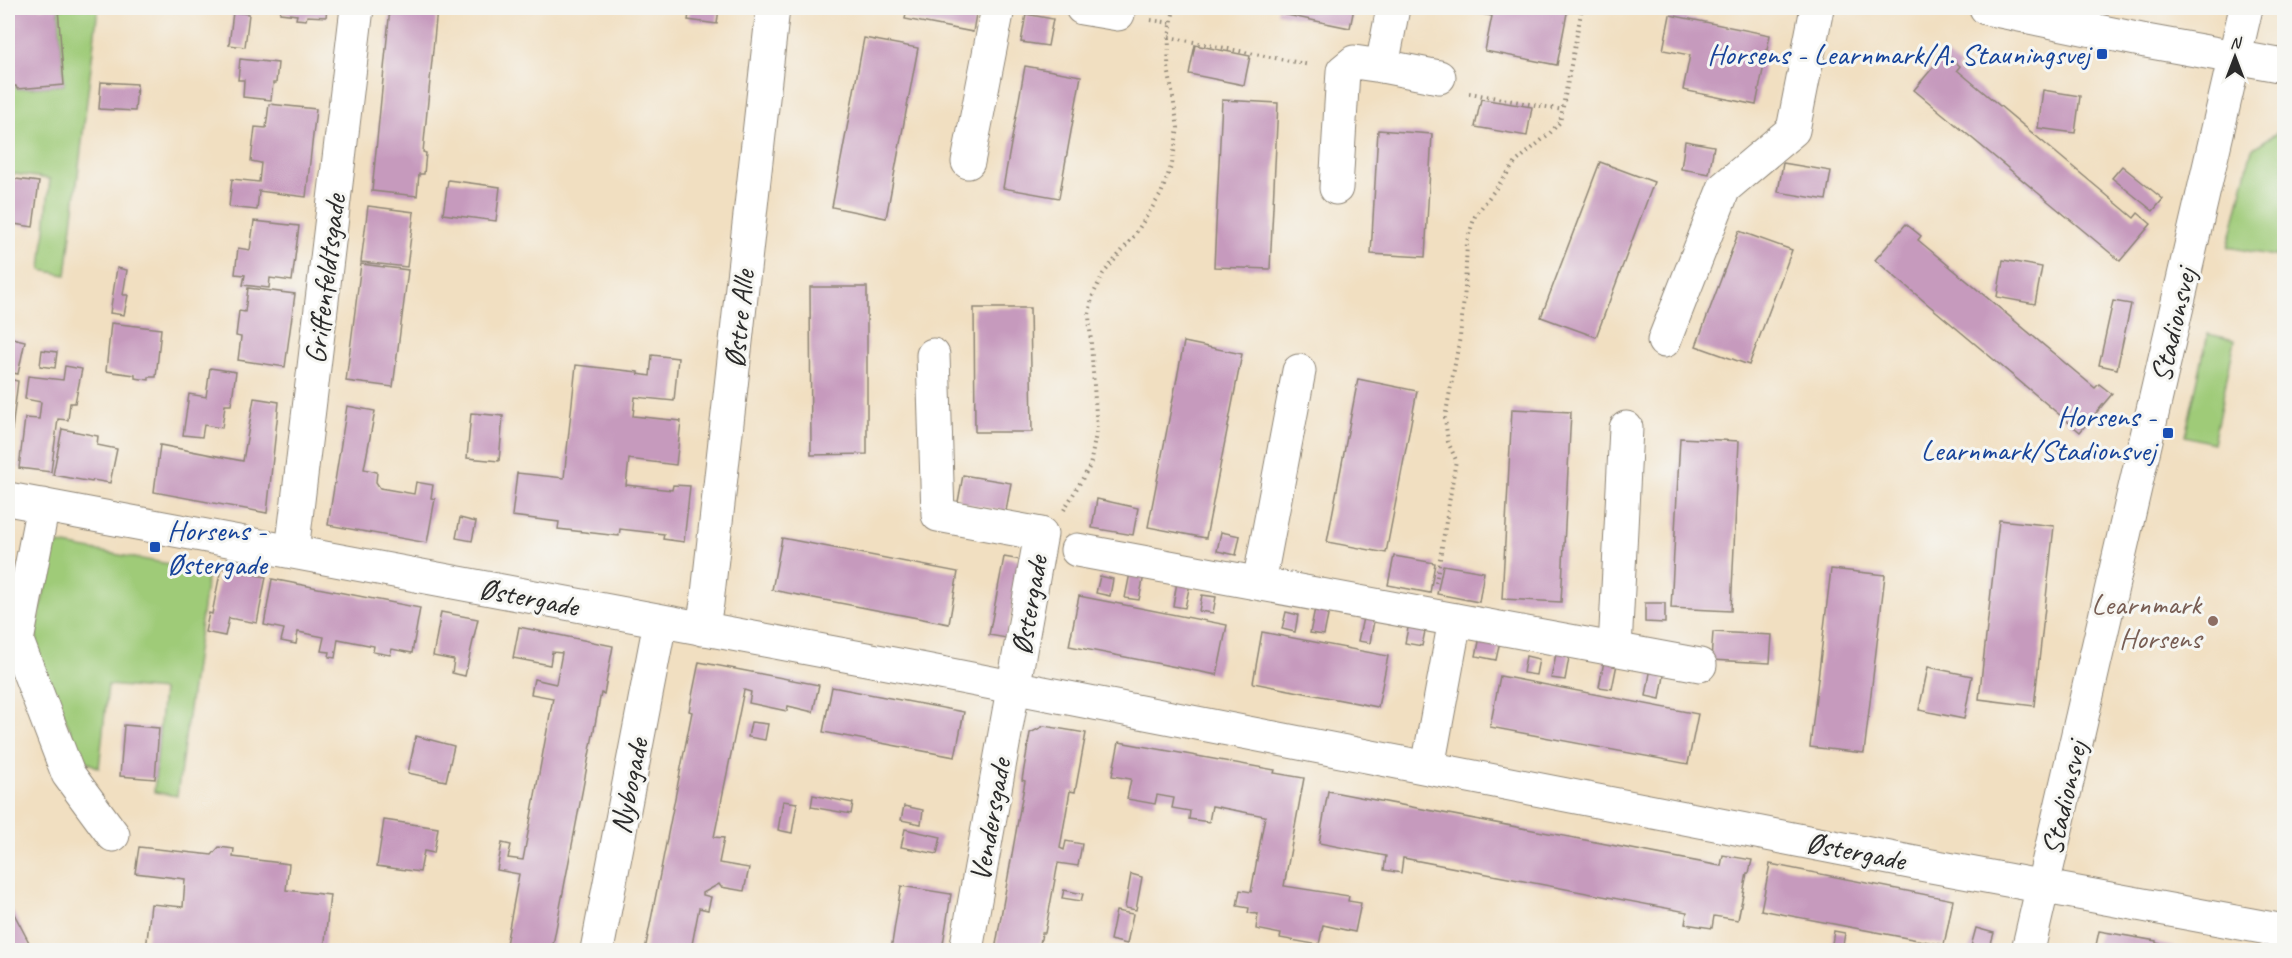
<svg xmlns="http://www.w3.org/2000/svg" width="2292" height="958" font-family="Caveat,sans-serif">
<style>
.green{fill:#9fcb78;stroke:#657b52;stroke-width:1.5}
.building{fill:#c69abd}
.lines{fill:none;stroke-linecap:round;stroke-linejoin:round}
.minor-casing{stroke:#8e8576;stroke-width:35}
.path{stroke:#8e8576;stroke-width:4;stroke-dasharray:1.5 4.5;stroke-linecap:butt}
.minor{stroke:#fff;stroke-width:33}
.transit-dot{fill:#1a4fb4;stroke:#f6f6f2;stroke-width:2}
.education-dot{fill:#8d6e63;stroke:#f6f6f2;stroke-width:2}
.labels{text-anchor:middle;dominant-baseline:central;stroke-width:6;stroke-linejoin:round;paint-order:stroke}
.transit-label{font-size:30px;fill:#164399;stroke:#f6f6f2;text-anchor:end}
.street-label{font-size:30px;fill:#2b2b2b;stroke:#f6f6f2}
.education-label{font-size:30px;fill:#785e54;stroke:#f6f6f2;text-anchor:end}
</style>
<rect width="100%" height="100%" fill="#f6f6f2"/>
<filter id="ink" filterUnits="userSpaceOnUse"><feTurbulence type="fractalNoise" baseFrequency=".0167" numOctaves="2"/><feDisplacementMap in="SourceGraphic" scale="12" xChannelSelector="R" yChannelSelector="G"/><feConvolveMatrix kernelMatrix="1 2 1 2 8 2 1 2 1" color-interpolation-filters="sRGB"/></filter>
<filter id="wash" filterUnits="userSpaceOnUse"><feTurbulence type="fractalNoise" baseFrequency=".008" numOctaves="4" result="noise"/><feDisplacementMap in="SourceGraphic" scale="24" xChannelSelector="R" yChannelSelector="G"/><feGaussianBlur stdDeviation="1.35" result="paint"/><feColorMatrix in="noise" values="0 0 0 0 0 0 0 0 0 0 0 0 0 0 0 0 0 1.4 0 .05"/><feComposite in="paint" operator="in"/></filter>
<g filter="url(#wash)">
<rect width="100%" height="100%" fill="#f1dfc1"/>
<!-- green -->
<g class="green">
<polygon points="58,8 98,8 66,275 41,270 50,179 8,173 8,86 16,86 18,89 64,85"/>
<polygon points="2284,128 2284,258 2228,247 2252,149"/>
<polygon points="2208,334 2235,340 2213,443 2185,436"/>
<polygon points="59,544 208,571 177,796 154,792 163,690 108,685 99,768 89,763 81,755 38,655 36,632 52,550"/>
</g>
<g id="blocks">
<!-- building -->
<g class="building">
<polygon points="8,8 58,8 64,85 17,89 16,86 8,86"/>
<polygon points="281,8 327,8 326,17 307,16 306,20 296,19 297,15 280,13"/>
<polygon points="390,8 445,8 445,10 437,9 423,152 426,153 424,174 419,174 417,196 372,191"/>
<polygon points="690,8 719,8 717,24 688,20"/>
<polygon points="907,8 977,8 973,32 905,19"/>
<polygon points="1278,8 1354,8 1350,28 1277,13"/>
<polygon points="1464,8 1568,8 1557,65 1485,51 1492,16 1463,10"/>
<polygon points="233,12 249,14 245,47 229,45"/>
<polygon points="1026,14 1053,19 1048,46 1021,42"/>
<polygon points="1670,15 1770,35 1756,105 1683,90 1690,55 1663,50"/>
<polygon points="864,38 918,48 886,218 832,207"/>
<polygon points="1195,45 1250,56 1244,85 1189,74"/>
<polygon points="1945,53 1960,66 1957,70 2134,218 2138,213 2151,224 2120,261 1914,90"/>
<polygon points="240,59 278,63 276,83 273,83 271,100 243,97 244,80 238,80"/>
<polygon points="1025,66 1081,76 1059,198 1003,188"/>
<polygon points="101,82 137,84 135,111 99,109"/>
<polygon points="2043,90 2080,96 2075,133 2038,128"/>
<polygon points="1481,99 1532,107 1527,136 1475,127"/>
<polygon points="1222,100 1278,103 1270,269 1214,267"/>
<polygon points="269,104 316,109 306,197 259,191 257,210 229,207 232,179 259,182 261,163 251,161 255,127 266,128"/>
<polygon points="1378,130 1432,134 1425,257 1371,254"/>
<polygon points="1685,141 1714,146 1709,174 1681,169"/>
<polygon points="1600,162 1654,182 1596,337 1541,317"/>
<polygon points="1783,163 1831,171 1826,200 1778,192"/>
<polygon points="2122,166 2163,199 2153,211 2112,178"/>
<polygon points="8,178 39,182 33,227 8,223"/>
<polygon points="448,180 500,187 496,221 443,214"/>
<polygon points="368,206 414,212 407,267 361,262"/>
<polygon points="254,221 299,226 292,281 270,278 269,288 243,285 245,275 235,274 238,248 250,250"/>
<polygon points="1906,224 1921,236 1918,240 2095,388 2099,384 2112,394 2080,432 1875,260"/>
<polygon points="1739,231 1792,250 1749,365 1696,346"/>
<polygon points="2003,260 2042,267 2035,304 1997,297"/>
<polygon points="361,264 408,270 393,387 346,381"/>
<polygon points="117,268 127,270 123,295 128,295 124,315 110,313"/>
<polygon points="810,287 867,287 867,454 811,455"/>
<polygon points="248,288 295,294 285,367 238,360 241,337 236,336 239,311 245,312"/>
<polygon points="2113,301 2131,304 2117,369 2099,365"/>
<polygon points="974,308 1030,308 1032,432 975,432"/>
<polygon points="111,323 161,329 156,377 149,377 149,380 135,378 135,375 106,371"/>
<polygon points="8,337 25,341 18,374 8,372"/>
<polygon points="1184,342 1242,354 1206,538 1148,527"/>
<polygon points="42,350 57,352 55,368 40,366"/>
<polygon points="652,355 678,358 674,401 635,397 633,416 681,421 676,465 629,459 626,485 672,490 673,485 690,486 684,542 663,539 664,534 620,529 619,536 558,529 559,522 512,516 517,473 564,478 576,365 638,372 638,374 650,376"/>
<polygon points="65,366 82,369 75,403 70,403 68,420 58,419 51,472 19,468 25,418 39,419 41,402 25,399 28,376 63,380"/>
<polygon points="210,368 236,372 231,405 225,405 222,428 204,425 202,437 183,435 189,394 206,397"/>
<polygon points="8,379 18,381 9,454 8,454"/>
<polygon points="1358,379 1417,391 1386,553 1327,542"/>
<polygon points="254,398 279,402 267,513 154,492 160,445 243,461"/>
<polygon points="347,406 375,411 364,469 377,472 376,482 380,488 414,494 416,482 433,485 431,498 435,499 427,543 328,525"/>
<polygon points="1512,409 1571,412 1561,602 1502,599"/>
<polygon points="471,413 503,416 499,461 467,458"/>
<polygon points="62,429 98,436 97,445 117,449 110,483 93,480 92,482 53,475"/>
<polygon points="1680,438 1739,441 1731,611 1671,608"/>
<polygon points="963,475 1011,483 1006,511 958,502"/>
<polygon points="1097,499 1138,508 1133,535 1092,528"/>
<polygon points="460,518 476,522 472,541 456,538"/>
<polygon points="1999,520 2054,526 2034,706 1979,699"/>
<polygon points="1221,532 1240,536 1236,555 1217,551"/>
<polygon points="782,538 958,572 949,624 772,590"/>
<polygon points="1394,556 1435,563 1430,593 1388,585"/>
<polygon points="1004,557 1021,560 1006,638 989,635"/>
<polygon points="1443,565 1484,572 1479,602 1437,594"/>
<polygon points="221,568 266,577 257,623 229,618 225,636 205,632 209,613 212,614"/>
<polygon points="1131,568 1145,570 1139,600 1125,598"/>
<polygon points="1831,569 1885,575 1864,753 1810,747"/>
<polygon points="1100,576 1113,579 1110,596 1096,593"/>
<polygon points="1178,576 1191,579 1185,608 1173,606"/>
<polygon points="272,579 420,608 412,653 392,649 390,655 373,652 374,646 338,639 335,658 329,657 330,652 321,651 324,637 298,632 296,644 281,641 284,629 264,625"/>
<polygon points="1202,595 1216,597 1213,613 1199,611"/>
<polygon points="1079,596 1227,625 1217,675 1069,646"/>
<polygon points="1316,603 1330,606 1324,635 1310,633"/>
<polygon points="1645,603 1665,603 1665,623 1645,622"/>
<polygon points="441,612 478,619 465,676 452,673 454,660 433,656"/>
<polygon points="1286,612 1298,615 1295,632 1282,629"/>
<polygon points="1364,613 1375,615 1370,643 1358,641"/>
<polygon points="1409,623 1426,626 1422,646 1405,643"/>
<polygon points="519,627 613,646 604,694 601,693 552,950 505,950 519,874 497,870 502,843 511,845 508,858 523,860 553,698 531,694 534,679 556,684 562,653 552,652 550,665 513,658"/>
<polygon points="1262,632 1388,656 1378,707 1253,683"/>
<polygon points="1713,632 1772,635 1770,663 1711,660"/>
<polygon points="1480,637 1500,641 1496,660 1476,656"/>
<polygon points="1557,649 1570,652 1565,680 1551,678"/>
<polygon points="1526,656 1539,659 1536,675 1523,673"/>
<polygon points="1605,656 1618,659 1612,689 1599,687"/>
<polygon points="699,662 819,685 813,712 788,706 787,711 749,703 751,692 744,690 714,837 724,838 719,863 749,868 744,891 721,887 719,884 703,893 703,895 711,897 708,910 699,908 691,950 645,950 692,712 689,711"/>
<polygon points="1651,667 1665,670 1660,699 1646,696"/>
<polygon points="1928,667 1972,676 1964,719 1919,710"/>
<polygon points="1500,676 1698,714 1688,764 1490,727"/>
<polygon points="832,687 964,712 955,757 823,732"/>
<polygon points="751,722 768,724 765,740 748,737"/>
<polygon points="124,725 159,728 155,779 120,776"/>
<polygon points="1044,726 1086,733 1075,792 1070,791 1060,848 1064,850 1066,841 1082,844 1078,866 1058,863 1045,933 1042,933 1039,950 995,950 1025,781 1022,780 1030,733"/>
<polygon points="416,736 454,746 446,781 408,773"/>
<polygon points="1119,742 1275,770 1274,773 1304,778 1284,886 1349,896 1348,901 1361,903 1355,932 1323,925 1319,945 1280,938 1281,934 1256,929 1258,914 1248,913 1249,908 1237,906 1240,890 1251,892 1265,816 1212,806 1209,822 1189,819 1190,811 1172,808 1174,798 1157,795 1155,804 1127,799 1131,779 1112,776"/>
<polygon points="1328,791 1721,866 1723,855 1752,860 1749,873 1747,873 1738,920 1714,916 1712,928 1685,924 1687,912 1403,858 1401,873 1384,870 1386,856 1319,843"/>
<polygon points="813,795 853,803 851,814 811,807"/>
<polygon points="783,801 797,803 792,833 778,830"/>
<polygon points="904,806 923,810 921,824 901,820"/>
<polygon points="384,820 438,828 434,853 424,851 420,872 377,866"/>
<polygon points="905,829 941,837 937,854 901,847"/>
<polygon points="139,847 212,855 219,847 234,849 233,857 289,864 286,890 330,895 324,950 146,950 151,904 183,907 185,879 135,873"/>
<polygon points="1770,864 1953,900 1944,945 1761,910"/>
<polygon points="1131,874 1142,877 1136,910 1125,908"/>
<polygon points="901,886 951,894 942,950 891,950"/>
<polygon points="1064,890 1083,894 1081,901 1062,898"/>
<polygon points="11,908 33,950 8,950 8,910"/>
<polygon points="1116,911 1133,914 1127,944 1110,940"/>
<polygon points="1976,928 1994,933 1989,950 1970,950"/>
<polygon points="1834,931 1845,933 1843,945 1832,944"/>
<polygon points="2099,931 2156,941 2156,943 2174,947 2173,950 2095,950"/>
</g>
</g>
</g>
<g filter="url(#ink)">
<use href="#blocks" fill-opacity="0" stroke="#8e8576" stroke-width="1.5"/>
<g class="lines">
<defs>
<g id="minor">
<polyline points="1082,8 1118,14"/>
<polyline points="1986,8 2146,41 2284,66"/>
<polyline points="1382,66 1439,77"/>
<polyline points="968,162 998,8"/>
<polyline points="1336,188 1343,71 1354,62 1382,66 1393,8"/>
<polyline points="1664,341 1724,188 1793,130 1817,8"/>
<polyline points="933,355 938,515 1041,534 966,950"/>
<polyline points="8,499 920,669 1915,863 2284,931"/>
<polyline points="43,505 17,641 68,774 113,835"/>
<polyline points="1077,550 1700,665"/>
<polyline points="292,551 357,8"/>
<polyline points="1259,583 1299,371"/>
<polyline points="702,629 707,603 773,8"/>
<polyline points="1615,649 1626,428"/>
<polyline points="1428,767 1455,620"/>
<polyline points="597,950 660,622"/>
<polyline points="2028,950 2246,8"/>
</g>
</defs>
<!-- minor casing -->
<use href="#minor" class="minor-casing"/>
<!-- path -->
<g class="path">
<polyline points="1151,20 1171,23"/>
<polyline points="1169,37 1310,65"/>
<polyline points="1469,93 1563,110"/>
<polyline points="1064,510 1090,466 1097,428 1089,315 1092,297 1103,274 1134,236 1161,194 1172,164 1178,128 1168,67 1169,37 1174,8"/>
<polyline points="1436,583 1456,460 1448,442 1445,418 1460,337 1465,289 1467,241 1475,216 1516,162 1550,133 1560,122 1582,8"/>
</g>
<!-- minor -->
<use href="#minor" class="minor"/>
</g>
</g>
<!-- markers -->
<g class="transit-dot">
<rect x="2096" y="48" width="12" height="12" rx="3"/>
<rect x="2162" y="427" width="12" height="12" rx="3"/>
<rect x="149" y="541" width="12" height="12" rx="3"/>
</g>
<circle class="education-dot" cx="2213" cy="621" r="6"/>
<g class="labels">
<!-- transit labels -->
<g class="transit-label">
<text x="2090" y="54">Horsens - Learnmark/A. Stauningsvej</text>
<text x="2156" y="416">Horsens -<tspan x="2156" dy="34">Learnmark/Stadionsvej</tspan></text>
<text x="167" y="530" text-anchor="start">Horsens -<tspan x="167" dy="34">Østergade</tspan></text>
</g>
<!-- street labels -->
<g class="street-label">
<text transform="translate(325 279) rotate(-83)">Griffenfeldtsgade</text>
<text transform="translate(739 319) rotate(-84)">Østre Alle</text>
<text transform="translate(2173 325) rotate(-77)">Stadionsvej</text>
<text transform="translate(529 597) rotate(11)">Østergade</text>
<text transform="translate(1029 605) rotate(-80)">Østergade</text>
<text transform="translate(629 786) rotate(-79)">Nybogade</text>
<text transform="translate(2064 798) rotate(-77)">Stadionsvej</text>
<text transform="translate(990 820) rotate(-80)">Vendersgade</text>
<text transform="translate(1856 851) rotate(11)">Østergade</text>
</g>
<!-- education labels -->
<g class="education-label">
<text x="2201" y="604">Learnmark<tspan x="2201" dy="34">Horsens</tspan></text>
</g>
</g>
<!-- margin -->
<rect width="2292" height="958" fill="none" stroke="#f6f6f2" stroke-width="30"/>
<!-- north arrow -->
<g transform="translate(2235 57)" stroke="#f6f6f2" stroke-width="4.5" paint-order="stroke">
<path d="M0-4.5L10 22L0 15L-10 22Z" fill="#2b2b2b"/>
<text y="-9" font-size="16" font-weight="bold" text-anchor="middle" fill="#2b2b2b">N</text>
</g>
</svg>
